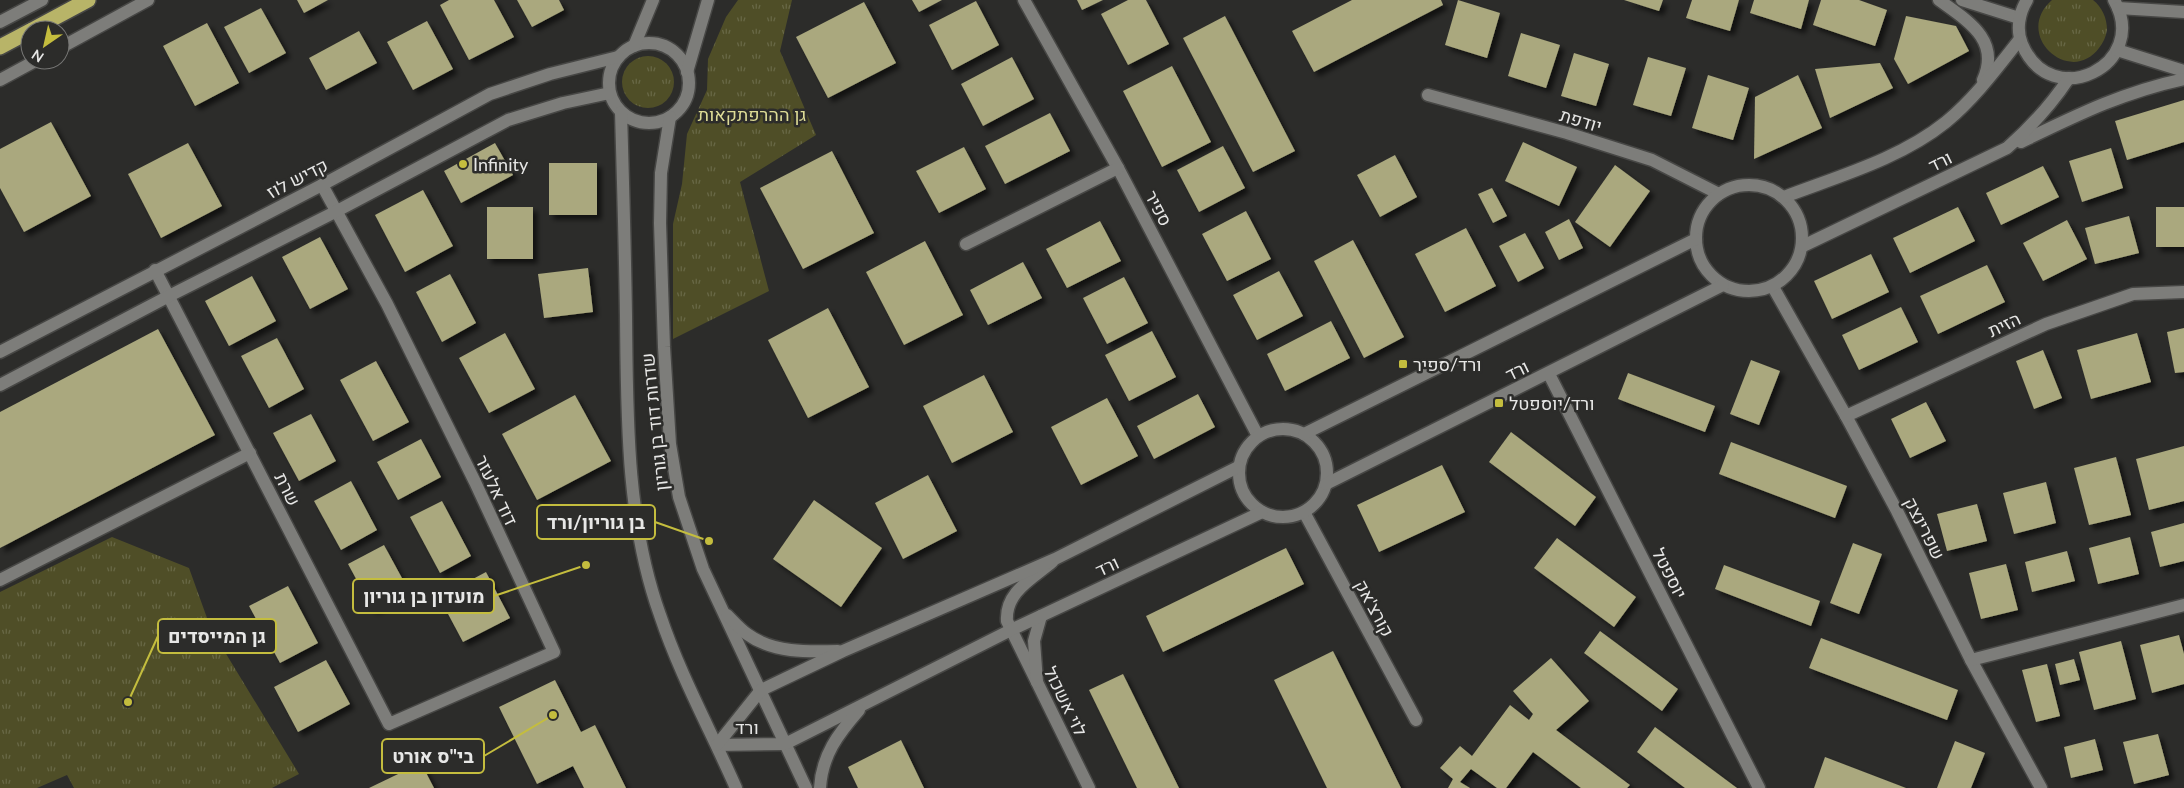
<svg xmlns="http://www.w3.org/2000/svg" width="2184" height="788" font-family="Lato,Heebo,sans-serif">
<style>
.grass{fill:url(#grass-tufts)}
.building{fill:#aaa87e;filter:url(#shadow)}
.lines{fill:none;stroke-linecap:round;stroke-linejoin:round}
.lane-casing{stroke:#474745;stroke-width:15}
.street-casing{stroke:#474745;stroke-width:15}
.secondary-casing{stroke:#474745;stroke-width:15}
.highway-casing{stroke:#474745;stroke-width:18}
.lane{stroke:#7d7d7a;stroke-width:12}
.street{stroke:#7d7d7a;stroke-width:12}
.secondary{stroke:#7d7d7a;stroke-width:12}
.highway{stroke:#b8b468;stroke-width:15}
.poi-dot{fill:#c4bd3e;stroke:#2c2c2a;stroke-width:2}
.labels{text-anchor:middle;dominant-baseline:central;stroke-width:5;stroke-linejoin:round;paint-order:stroke}
.park-label{font-size:18px;fill:#dddb96;stroke:#2c2c2a}
.street-label{font-size:18px;fill:#e7e7e6;stroke:#2c2c2a}
.poi-label{font-size:18px;fill:#e7e7e6;stroke:#2c2c2a;text-anchor:start}
.leader{fill:none;stroke:#c4bd3e;stroke-width:2}
.callout-dot{fill:#c4bd3e;stroke:#2c2c2a;stroke-width:2}
.callout{fill:#2c2c2a;stroke:#c4bd3e;stroke-width:2}
.callout-label{font-size:19px;text-anchor:middle;font-weight:bold;fill:#e7e7e6}
</style>
<defs>
<pattern id="grass-tufts" width="24" height="20" patternUnits="userSpaceOnUse" patternTransform="scale(1.25)"><rect width="24" height="20" fill="#4f4e27"/><path d="M3 7l-1-3M5 7V3M7 7l1-3M15 17l-1-3M17 17v-4M19 17l1-3" fill="none" stroke="#686846"/></pattern>
<filter id="shadow"><feDropShadow dx="4.5" dy="4.5" stdDeviation="2.5" flood-color="#0009"/></filter>
</defs>
<rect width="100%" height="100%" fill="#2c2c2a"/>
<!-- grass -->
<g class="grass">
<polygon points="738,0 792,0 780,51 816,135 740,182 769,291 673,339 673,224 682,184 687,134 707,90 708,59 726,17"/>
<path d="M2052,0H2093C2102,7 2107,18 2107,30C2106,37 2103,43 2099,48C2070,87 2012,35 2052,0Z"/>
<circle cx="648" cy="82" r="26"/>
<polygon points="112,537 189,568 211,629 299,774 272,788 74,788 67,775 37,788 0,788 0,592"/>
</g>
<!-- building -->
<g class="building">
<polygon points="297,0 328,0 304,13"/>
<polygon points="449,0 494,0 514,37 469,60 440,5"/>
<polygon points="517,0 559,0 564,10 532,27"/>
<polygon points="912,0 942,0 919,12"/>
<polygon points="1077,0 1103,0 1082,10"/>
<polygon points="1128,0 1146,0 1169,44 1128,65 1101,14"/>
<polygon points="1352,0 1441,0 1443,5 1314,72 1292,31"/>
<polygon points="1458,0 1500,13 1487,58 1445,45"/>
<polygon points="1624,0 1663,0 1659,11"/>
<polygon points="1692,0 1739,0 1730,31 1686,18"/>
<polygon points="1754,0 1809,0 1801,29 1750,13"/>
<polygon points="1821,0 1859,0 1887,10 1875,46 1813,25"/>
<polygon points="976,1 999,45 952,70 929,25"/>
<polygon points="864,2 896,63 828,98 796,37"/>
<polygon points="261,8 286,53 249,73 224,27"/>
<polygon points="1225,16 1295,151 1253,172 1183,38"/>
<polygon points="1906,16 1956,26 1969,51 1908,84 1894,59"/>
<polygon points="427,21 453,69 413,90 387,42"/>
<polygon points="207,23 239,83 195,106 163,46"/>
<polygon points="359,31 377,63 326,90 309,58"/>
<polygon points="1521,33 1560,45 1546,88 1508,76"/>
<polygon points="1574,53 1609,64 1596,106 1561,96"/>
<polygon points="1012,57 1034,99 983,126 961,84"/>
<polygon points="1648,57 1686,68 1671,116 1633,105"/>
<polygon points="1880,63 1893,88 1830,118 1815,69"/>
<polygon points="1172,66 1211,142 1162,167 1123,91"/>
<polygon points="1708,75 1749,88 1733,140 1692,128"/>
<polygon points="1798,75 1822,128 1754,159 1755,97"/>
<polygon points="2184,100 2184,142 2127,160 2115,121"/>
<polygon points="1050,113 1070,151 1005,184 985,146"/>
<polygon points="51,122 91,196 24,232 0,188 0,149"/>
<polygon points="1523,142 1577,167 1559,206 1505,181"/>
<polygon points="188,143 222,206 161,238 128,174"/>
<polygon points="495,143 513,175 461,203 444,171"/>
<polygon points="1223,146 1245,188 1199,212 1177,170"/>
<polygon points="964,147 986,189 939,213 916,171"/>
<polygon points="2111,148 2123,188 2082,202 2069,161"/>
<polygon points="832,151 874,233 803,269 760,188"/>
<polygon points="1395,155 1417,197 1380,217 1357,175"/>
<rect x="549" y="163" width="48" height="52"/>
<polygon points="1615,165 1650,191 1610,247 1575,222"/>
<polygon points="2043,166 2059,197 2001,225 1986,193"/>
<polygon points="1492,188 1507,216 1493,223 1478,194"/>
<polygon points="423,190 453,246 405,272 375,215"/>
<rect x="487" y="207" width="46" height="52"/>
<polygon points="1958,207 1975,241 1910,273 1893,238"/>
<rect x="2156" y="207" width="28" height="40"/>
<polygon points="1246,211 1271,259 1227,281 1202,234"/>
<polygon points="2129,216 2139,253 2095,264 2085,228"/>
<polygon points="1569,219 1583,248 1559,260 1545,232"/>
<polygon points="2067,220 2087,259 2043,281 2023,243"/>
<polygon points="1100,221 1121,261 1067,288 1046,249"/>
<polygon points="1466,228 1496,286 1445,312 1415,254"/>
<polygon points="1525,233 1544,268 1518,282 1499,246"/>
<polygon points="320,237 348,289 310,309 282,257"/>
<polygon points="1353,240 1404,337 1364,358 1314,261"/>
<polygon points="925,241 963,315 904,345 866,272"/>
<polygon points="1871,254 1889,292 1832,319 1814,281"/>
<polygon points="1023,262 1042,298 988,325 970,290"/>
<polygon points="1987,265 2005,302 1938,334 1920,296"/>
<polygon points="588,268 593,312 544,318 538,274"/>
<polygon points="1279,271 1303,316 1257,340 1233,295"/>
<polygon points="450,274 476,323 442,342 416,292"/>
<polygon points="252,276 276,321 229,346 205,301"/>
<polygon points="1124,277 1148,323 1107,344 1083,298"/>
<polygon points="1901,307 1918,342 1859,370 1842,335"/>
<polygon points="828,308 869,387 808,418 768,340"/>
<polygon points="1331,321 1350,358 1285,391 1267,354"/>
<polygon points="2184,328 2184,372 2175,373 2167,332"/>
<polygon points="158,329 215,435 0,548 0,412"/>
<polygon points="1152,331 1176,377 1129,401 1105,355"/>
<polygon points="505,333 535,389 489,413 459,358"/>
<polygon points="2137,333 2151,382 2091,399 2077,350"/>
<polygon points="277,338 304,389 269,408 241,356"/>
<polygon points="2043,350 2062,398 2034,409 2016,361"/>
<polygon points="1751,360 1780,371 1759,425 1730,414"/>
<polygon points="376,361 409,422 373,441 340,380"/>
<polygon points="1628,373 1715,406 1705,432 1618,399"/>
<polygon points="984,375 1013,432 952,463 923,406"/>
<polygon points="1198,394 1215,427 1154,459 1137,426"/>
<polygon points="575,395 611,461 537,500 502,434"/>
<polygon points="1107,398 1138,456 1081,485 1051,427"/>
<polygon points="1926,402 1946,441 1910,458 1891,419"/>
<polygon points="311,414 336,461 299,481 273,433"/>
<polygon points="1511,432 1596,497 1575,526 1489,462"/>
<polygon points="421,439 441,477 398,500 377,462"/>
<polygon points="1731,442 1847,486 1835,518 1719,474"/>
<polygon points="2184,446 2184,501 2149,510 2136,459"/>
<polygon points="2116,457 2131,515 2089,525 2074,468"/>
<polygon points="1442,465 1465,512 1379,552 1357,505"/>
<polygon points="928,475 957,531 903,559 875,503"/>
<polygon points="351,481 377,530 341,550 314,501"/>
<polygon points="2046,482 2056,523 2014,534 2003,493"/>
<polygon points="814,500 882,548 841,607 773,559"/>
<polygon points="442,501 471,556 440,573 410,517"/>
<polygon points="1977,504 1987,541 1947,551 1937,514"/>
<polygon points="2184,523 2184,561 2160,567 2151,532"/>
<polygon points="2130,537 2139,574 2098,584 2089,548"/>
<polygon points="1557,538 1636,597 1614,627 1534,568"/>
<polygon points="1853,543 1882,554 1859,614 1830,603"/>
<polygon points="384,545 409,591 373,610 348,564"/>
<polygon points="1286,548 1304,584 1163,652 1146,616"/>
<polygon points="2067,551 2075,581 2032,592 2025,562"/>
<polygon points="2006,564 2018,610 1981,619 1969,573"/>
<polygon points="1724,565 1820,601 1811,626 1715,589"/>
<polygon points="486,572 510,618 463,642 439,597"/>
<polygon points="288,586 318,643 280,663 249,606"/>
<polygon points="1600,631 1678,689 1662,711 1584,653"/>
<polygon points="2179,635 2184,654 2184,684 2152,693 2140,645"/>
<polygon points="1821,638 1958,690 1947,720 1809,668"/>
<polygon points="2121,641 2136,699 2094,710 2079,652"/>
<polygon points="1333,651 1401,788 1327,788 1274,680"/>
<polygon points="1551,658 1589,701 1556,730 1630,785 1627,788 1581,788 1533,752 1506,788 1497,788 1471,769 1460,782 1470,788 1448,788 1453,779 1440,768 1460,746 1472,756 1510,705 1529,720 1533,714 1513,691"/>
<polygon points="2074,659 2080,680 2060,685 2055,664"/>
<polygon points="326,660 350,704 298,732 274,687"/>
<polygon points="2047,664 2060,716 2036,722 2022,670"/>
<polygon points="1123,674 1179,788 1137,788 1089,690"/>
<polygon points="555,680 581,732 595,725 626,788 584,788 573,766 537,784 499,707"/>
<polygon points="1655,727 1737,788 1685,788 1637,752"/>
<polygon points="2158,734 2169,775 2134,784 2123,742"/>
<polygon points="2095,739 2103,770 2071,778 2064,747"/>
<polygon points="901,740 924,788 858,788 848,767"/>
<polygon points="1955,741 1985,753 1971,788 1937,788"/>
<polygon points="1825,757 1906,788 1814,788"/>
<polygon points="421,763 434,788 369,788"/>
</g>
<g class="lines">
<defs>
<g id="lane">
<polyline points="0,22 42,0"/>
<polyline points="60,48 148,0"/>
<polyline points="0,80 37,60"/>
</g>
<g id="street">
<polyline points="1024,0 1118,168 1258,436"/>
<polyline points="1428,95 1567,133 1652,160 1719,194"/>
<polyline points="966,244 1118,168"/>
<polyline points="155,270 389,724 554,652 475,482 387,304 322,185"/>
<polyline points="1773,287 1846,416 1897,511 1971,660 2041,788"/>
<polyline points="1549,374 1759,788"/>
<polyline points="1846,416 2046,324 2133,294 2184,292"/>
<polyline points="1304,512 1416,720"/>
<path d="M1052,562C1032,579 1005,592 1007,621L1089,788"/>
<polyline points="0,580 250,453"/>
<polyline points="1971,660 2184,605"/>
</g>
<g id="secondary">
<path d="M1939,0C1968,21 2001,40 1983,80"/>
<polyline points="1962,0 2019,18"/>
<path d="M2027,0C2019,13 2016,30 2022,44C2051,114 2151,65 2114,0"/>
<polyline points="2118,8 2184,12"/>
<circle cx="649" cy="83" r="40"/>
<polyline points="634,46 653,0"/>
<polyline points="2117,50 2184,71"/>
<polyline points="687,72 708,0"/>
<path d="M621,112C623,180 625,248 626,316C627,415 626,521 660,615C680,675 711,731 736,788"/>
<polyline points="670,117 661,173 660,223 664,347 670,444 679,497 703,569 806,788"/>
<path d="M2021,142C2077,115 2123,92 2184,79"/>
<circle cx="1749" cy="238" r="53"/>
<path d="M1784,197C1839,176 1900,159 1946,122C1975,98 1997,68 2020,39"/>
<path d="M1803,246L2007,148C2031,127 2051,105 2069,78"/>
<polyline points="0,352 322,185 490,94 550,74 618,57"/>
<polyline points="0,385 169,296 335,212 508,120 563,103 610,93"/>
<circle cx="1283" cy="473" r="44"/>
<polyline points="1304,434 1696,239"/>
<polyline points="1326,484 1723,285"/>
<path d="M727,615C733,621 740,629 747,634C773,653 807,652 838,651"/>
<polyline points="1037,682 1034,641 1041,616"/>
<polyline points="717,745 785,744 1011,630 1262,512"/>
<polyline points="717,745 761,690 843,651 1055,559 1238,467"/>
<path d="M820,788C822,755 838,734 859,710"/>
</g>
<g id="highway">
<polyline points="32,30 88,0"/>
<polyline points="0,47 30,31"/>
</g>
</defs>
<!-- lane casing -->
<use href="#lane" class="lane-casing"/>
<!-- street casing -->
<use href="#street" class="street-casing"/>
<!-- secondary casing -->
<use href="#secondary" class="secondary-casing"/>
<!-- highway casing -->
<use href="#highway" class="highway-casing"/>
<!-- lane -->
<use href="#lane" class="lane"/>
<!-- street -->
<use href="#street" class="street"/>
<!-- secondary -->
<use href="#secondary" class="secondary"/>
<!-- highway -->
<use href="#highway" class="highway"/>
</g>
<!-- markers -->
<g class="poi-dot">
<circle cx="463" cy="164" r="5"/>
<rect x="1398" y="359" width="10" height="10" rx="2.5"/>
<rect x="1494" y="398" width="10" height="10" rx="2.5"/>
</g>
<g class="labels">
<!-- park labels -->
<g class="park-label">
<text x="752" y="114">גן ההרפתקאות</text>
</g>
<!-- street labels -->
<g class="street-label">
<text transform="translate(1581 120) rotate(17)">יודפת</text>
<text transform="translate(1940 161) rotate(-26)">ורד</text>
<text transform="translate(297 178) rotate(-27)">קדיש לוז</text>
<text transform="translate(1159 208) rotate(62)">ספיר</text>
<text transform="translate(2004 324) rotate(-25)">הזית</text>
<text transform="translate(1517 370) rotate(-26)">ורד</text>
<text transform="translate(654 422) rotate(-96)">שדרות דוד בן גוריון</text>
<text transform="translate(288 489) rotate(63)">שרת</text>
<text transform="translate(497 490) rotate(65)">דוד אלעזר</text>
<text transform="translate(1925 528) rotate(63)">שפרינצק</text>
<text transform="translate(1107 566) rotate(-25)">ורד</text>
<text transform="translate(1670 573) rotate(63)">יוספטל</text>
<text transform="translate(1375 608) rotate(62)">קורצ'אק</text>
<text transform="translate(1066 701) rotate(64)">לוי אשכול</text>
<text x="747" y="727">ורד</text>
</g>
<!-- poi labels -->
<g class="poi-label">
<text x="473" y="164">Infinity</text>
<text x="1413" y="364">ורד/ספיר</text>
<text x="1509" y="403">ורד/יוספטל</text>
</g>
</g>
<!-- callouts -->
<path class="leader" d="M709 541L655 522M586 565L494 596M128 702L158 636M553 715L484 756"/>
<g class="callout-dot">
<circle cx="709" cy="541" r="5"/>
<circle cx="586" cy="565" r="5"/>
<circle cx="128" cy="702" r="5"/>
<circle cx="553" cy="715" r="5"/>
</g>
<g class="callout">
<rect x="537" y="505" width="118" height="34" rx="5"/>
<rect x="353" y="579" width="141" height="34" rx="5"/>
<rect x="158" y="619" width="118" height="34" rx="5"/>
<rect x="382" y="739" width="102" height="34" rx="5"/>
</g>
<g class="callout-label">
<text x="596" y="529">בן גוריון/ורד</text>
<text x="424" y="603">מועדון בן גוריון</text>
<text x="217" y="643">גן המייסדים</text>
<text x="433" y="763">בי"ס אורט</text>
</g>
<!-- north arrow -->
<g transform="translate(45 45) rotate(214)"><circle r="24" fill="#2c2c2a" stroke="#777775"/>
<path d="M0-4L9 19L0 12L-9 19Z" fill="#c4bd3e"/>
<text y="-8" font-size="14" font-weight="bold" text-anchor="middle" fill="#e7e7e6">N</text>
</g>
</svg>
